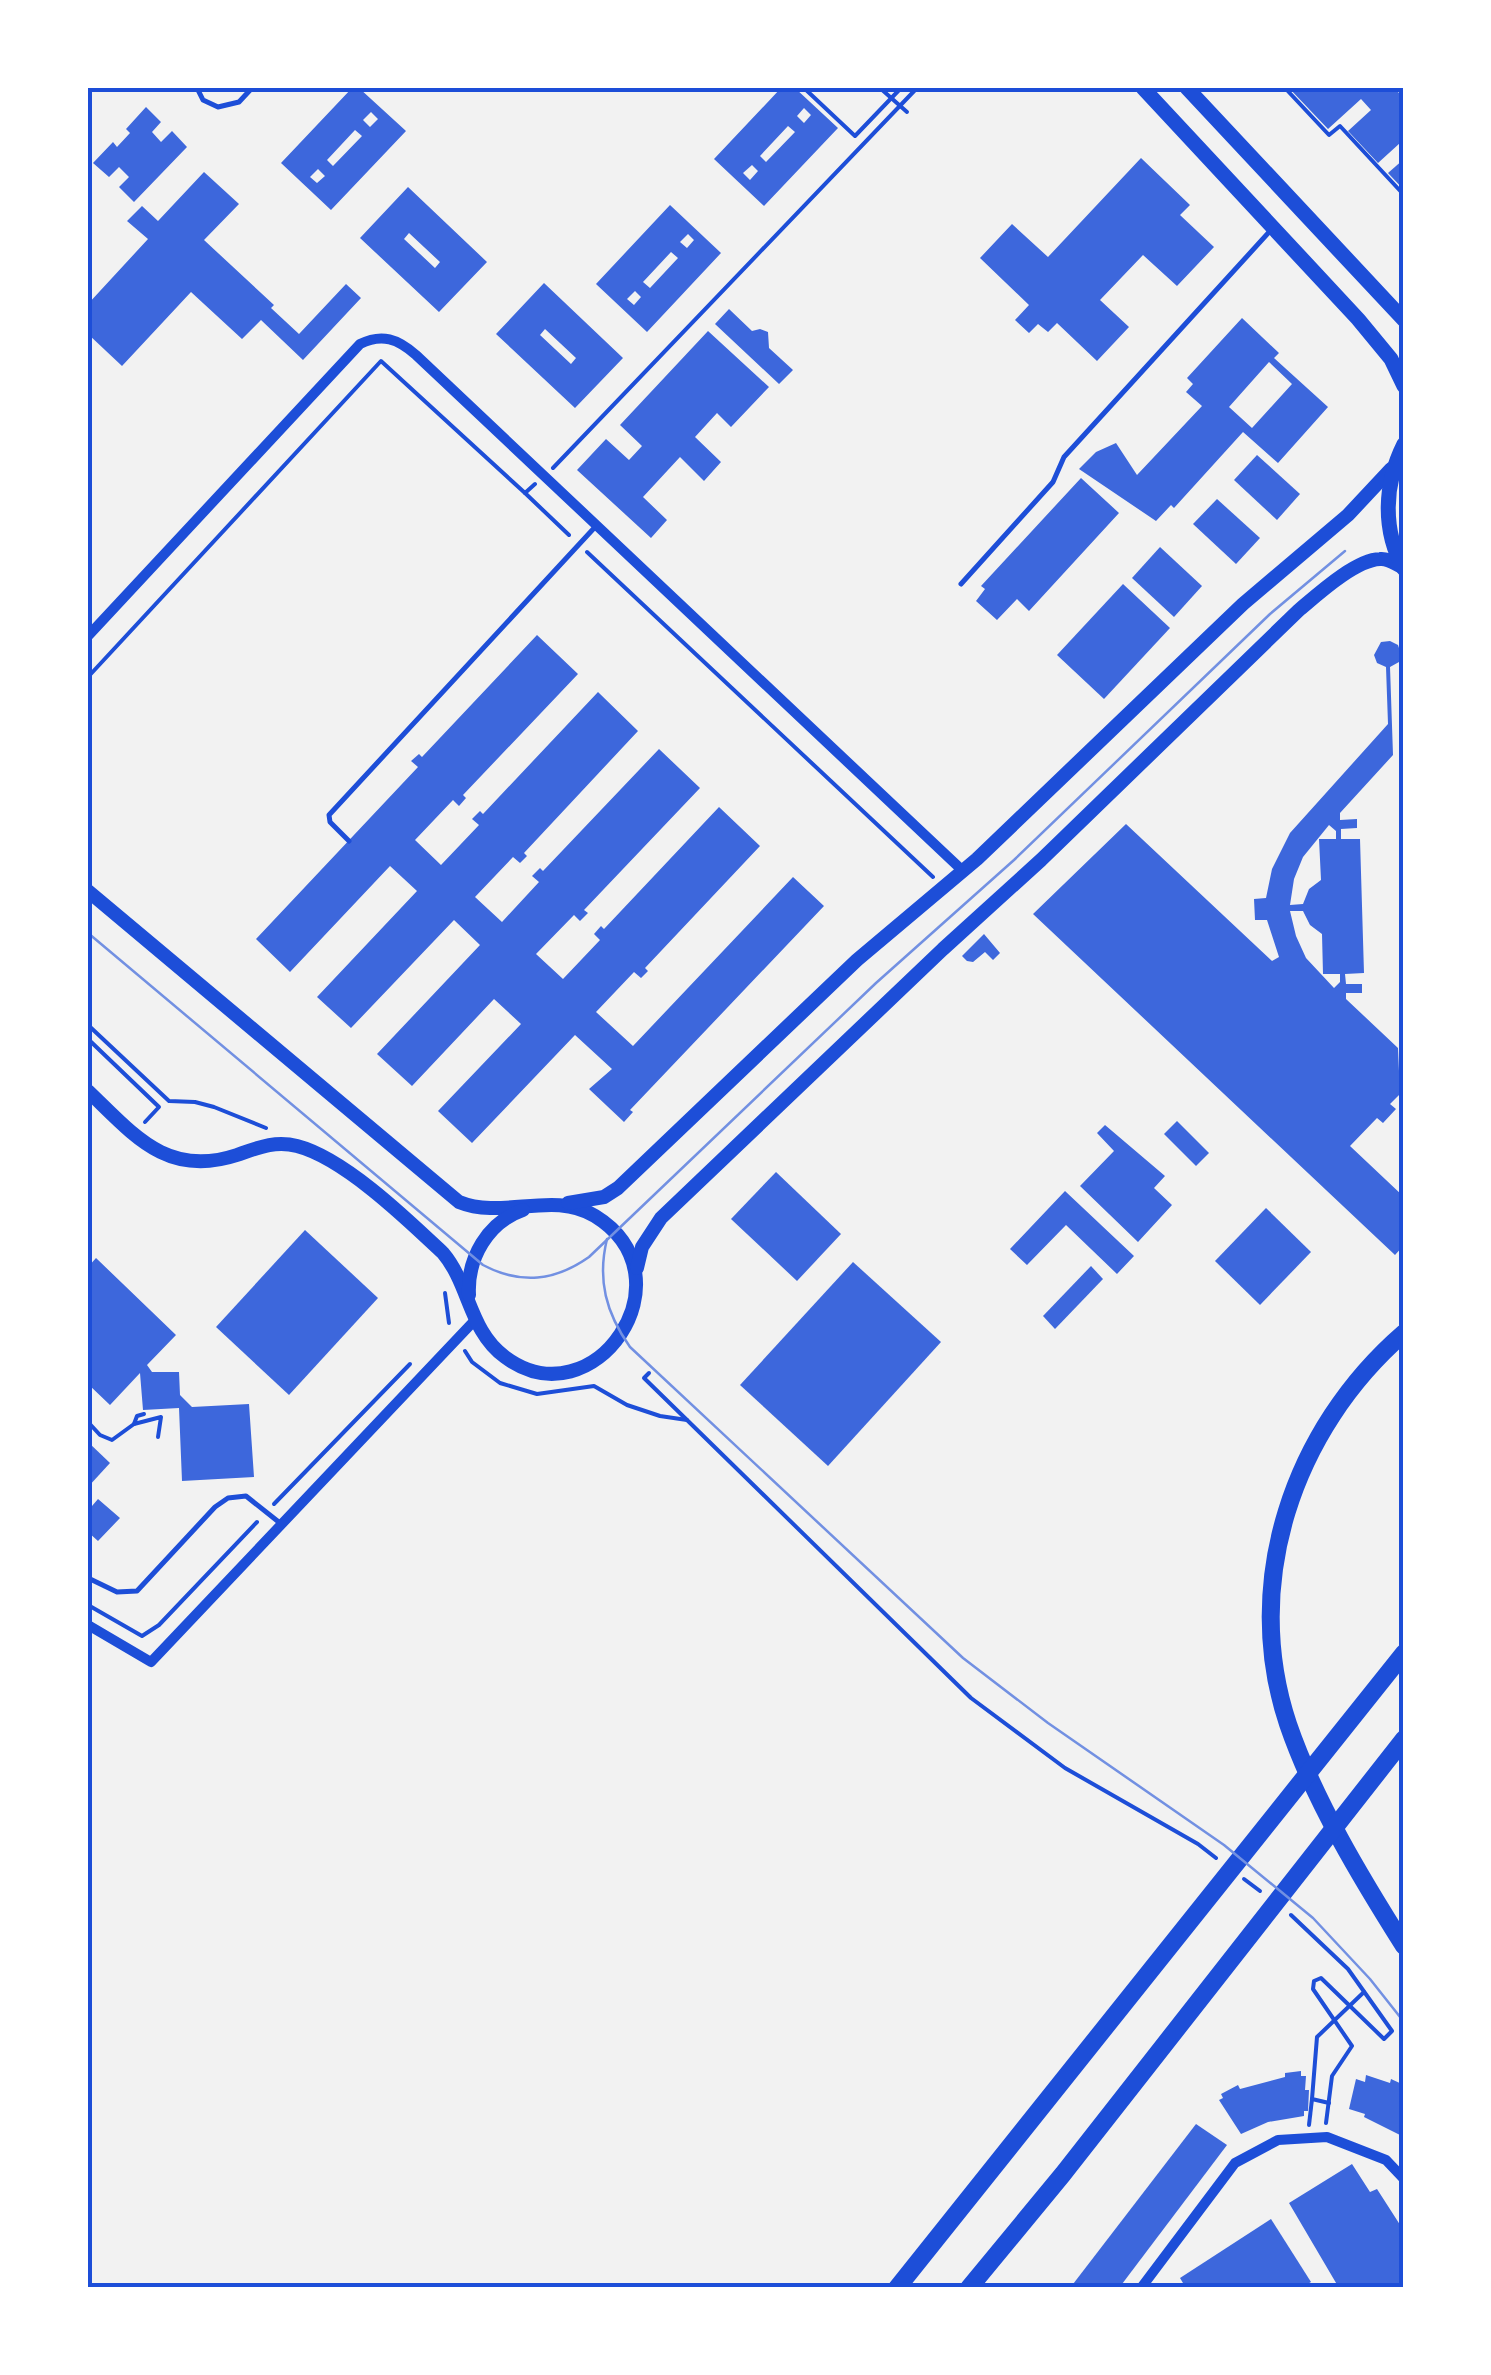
<svg xmlns="http://www.w3.org/2000/svg" width="1491" height="2375" font-family="'Alegreya Sans',sans-serif">
<style>
.building{fill:#3d67dc;fill-rule:evenodd}
.lines{fill:none;stroke-linecap:round;stroke-linejoin:round}
.path{stroke:#1d4ed8;stroke-width:4}
.service{stroke:#1d4ed8;stroke-width:5}
.minor{stroke:#1d4ed8;stroke-width:10}
.tertiary{stroke:#1d4ed8;stroke-width:14}
.secondary{stroke:#1d4ed8;stroke-width:15}
.primary{stroke:#1d4ed8;stroke-width:18}
.trunk{stroke:#1d4ed8;stroke-width:18}
.tram{stroke:#7290e2;stroke-width:2.5}
.neatline{fill:none;stroke:#1d4ed8;stroke-width:4}
</style>
<rect width="100%" height="100%" fill="#f2f2f2"/>
<!-- building -->
<g class="building">
<path d="M352,88H359L406,131L331,210L281,163ZM371,112L378,119L370,127L363,120ZM355,130L362,136L333,166L327,160ZM318,169L325,176L317,183L310,177Z"/>
<path d="M781,88H795L838,128L764,206L714,159ZM804,108L811,115L804,123L797,116ZM788,126L795,132L766,162L760,156ZM752,165L758,171L750,180L743,173Z"/>
<polygon points="1289,88 1394,88 1404,98 1404,147 1400,143 1378,163 1348,131 1371,110 1361,99 1328,129"/>
<polygon points="146,107 161,122 152,132 161,142 172,131 187,147 134,202 119,187 129,177 119,167 109,177 93,163 113,142 117,147 130,133 126,129"/>
<polygon points="1141,158 1190,205 1180,215 1214,247 1177,286 1143,255 1100,300 1129,327 1097,361 1057,323 1048,332 1038,324 1029,333 1015,320 1029,305 980,258 1012,224 1048,257"/>
<polygon points="1404,159 1404,190 1388,173"/>
<polygon points="204,172 239,204 204,240 274,305 271,308 299,334 346,284 361,298 303,360 261,320 242,339 191,292 122,366 88,334 88,304 148,239 127,221 142,206 158,221"/>
<path d="M408,187L487,262L439,312L360,238ZM409,233L440,262L435,268L404,239Z"/>
<path d="M670,205L721,253L647,332L596,284ZM688,234L694,240L687,248L680,242ZM671,252L678,258L650,288L643,282ZM635,291L641,297L634,305L627,299Z"/>
<path d="M544,283L623,358L575,408L496,334ZM545,329L576,358L571,364L540,335Z"/>
<polygon points="729,309 752,331 760,329 768,332 769,348 793,370 779,384 715,324"/>
<path d="M1242,318L1279,353L1274,358L1328,407L1278,463L1243,432L1174,508L1171,505L1156,521L1079,469L1096,452L1116,443L1137,475L1202,406L1186,392L1193,384L1187,378ZM1269,362L1292,384L1252,428L1229,407Z"/>
<polygon points="708,331 769,387 731,427 717,413 695,437 721,462 704,481 680,457 643,497 667,520 651,538 577,470 606,439 629,460 642,446 620,425"/>
<polygon points="1257,455 1300,494 1277,520 1234,480"/>
<polygon points="1081,478 1119,513 1029,611 1017,599 997,620 976,601 985,589 981,586"/>
<polygon points="1217,499 1260,538 1236,564 1193,524"/>
<polygon points="1160,547 1202,586 1174,617 1132,578"/>
<polygon points="1123,584 1170,628 1104,699 1057,655"/>
<polygon points="537,635 578,674 463,795 466,798 459,806 453,800 415,840 441,865 479,825 472,819 480,811 483,814 598,692 638,731 524,853 527,856 520,863 513,857 475,897 502,922 539,882 532,876 540,868 543,871 659,749 700,788 584,910 588,913 580,921 574,915 536,954 563,979 600,940 594,934 601,926 604,929 719,807 760,846 645,968 648,971 641,978 634,972 596,1012 633,1046 793,877 824,906 630,1110 633,1112 624,1122 589,1089 612,1069 575,1035 472,1143 438,1111 521,1024 494,999 412,1086 377,1054 480,945 454,920 351,1028 317,997 417,891 390,866 290,972 256,939 418,767 411,761 419,754 422,757"/>
<path d="M1390,641L1398,645L1401,654L1399,662L1390,667L1393,755L1340,813V820L1357,819V828L1341,829V839H1360L1364,973L1345,974L1346,984H1362V993H1346V999L1398,1048L1400,1094L1390,1104L1396,1109L1383,1123L1377,1118L1350,1146L1403,1196L1404,1245L1395,1255L1033,914L1126,824L1272,961L1279,957L1267,920H1255L1254,899L1266,898L1272,869L1290,833L1388,724L1386,667L1377,663L1374,655L1381,642ZM1329,825L1336,831V839H1319L1321,880L1309,889L1303,904L1290,905L1294,879L1303,857ZM1290,911H1303L1310,925L1322,934L1323,974H1340V982L1334,988L1306,958L1296,936Z"/>
<polygon points="984,934 1000,953 993,960 985,952 973,962 967,961 962,956"/>
<polygon points="1177,1121 1209,1153 1196,1166 1164,1134"/>
<polygon points="1105,1125 1165,1176 1154,1188 1172,1205 1138,1242 1080,1186 1114,1151 1097,1133"/>
<polygon points="776,1172 841,1234 797,1281 731,1219"/>
<polygon points="1065,1191 1134,1256 1117,1274 1066,1225 1027,1265 1010,1249"/>
<polygon points="1266,1208 1311,1252 1260,1305 1215,1261"/>
<polygon points="305,1230 378,1298 289,1395 216,1327"/>
<polygon points="96,1258 176,1335 147,1365 152,1372 179,1372 180,1395 192,1407 249,1404 254,1477 182,1481 179,1408 143,1410 140,1373 110,1405 88,1384 88,1267"/>
<polygon points="853,1262 941,1342 828,1466 740,1385"/>
<polygon points="1091,1266 1103,1279 1055,1329 1043,1316"/>
<polygon points="88,1442 110,1463 88,1487"/>
<polygon points="98,1499 120,1518 98,1541 88,1532 88,1502 92,1506"/>
<polygon points="1301,2071 1301,2076 1306,2076 1305,2090 1309,2090 1308,2111 1304,2111 1304,2116 1268,2122 1241,2134 1219,2100 1223,2098 1221,2094 1238,2085 1240,2089 1285,2077 1285,2073"/>
<polygon points="1366,2075 1390,2083 1391,2079 1404,2085 1404,2137 1364,2117 1365,2114 1349,2109 1356,2079 1365,2082"/>
<polygon points="1196,2124 1227,2145 1119,2288 1070,2288"/>
<polygon points="1352,2164 1370,2192 1377,2189 1404,2231 1404,2288 1339,2288 1289,2203"/>
<polygon points="1271,2219 1311,2282 1301,2288 1186,2288 1180,2278"/>
</g>
<g class="lines">
<!-- path -->
<g class="path">
<polyline points="804,88 855,136 901,88"/>
<polyline points="880,88 907,112"/>
<polyline points="1285,88 1329,135 1340,126 1404,195"/>
<polyline points="553,468 917,88"/>
<polyline points="525,493 569,535"/>
<polyline points="587,552 933,877"/>
<polyline points="88,677 381,361 525,493 535,484"/>
<polyline points="88,1025 169,1101 195,1102 214,1107 266,1128"/>
<polyline points="88,1039 159,1107 145,1122"/>
<polyline points="445,1293 449,1323"/>
<polyline points="465,1351 472,1362 500,1383 537,1394 594,1386 627,1405 660,1416 687,1420 971,1698 1065,1768 1198,1844 1216,1858"/>
<polyline points="649,1373 644,1378 687,1420"/>
<polyline points="88,1422 100,1435 112,1440 134,1424 161,1417 158,1437"/>
<polyline points="134,1424 137,1416 144,1414"/>
<polyline points="274,1504 410,1364"/>
<polyline points="88,1605 142,1636 159,1625 257,1522"/>
<polyline points="1244,1879 1260,1891"/>
<polyline points="1291,1915 1348,1969 1392,2031 1384,2039 1321,1978 1314,1981 1313,1989 1352,2046 1332,2076 1326,2123"/>
<polyline points="1329,2103 1312,2099 1317,2037 1364,1992"/>
<polyline points="1309,2125 1312,2099"/>
</g>
<!-- service -->
<g class="service">
<polyline points="197,88 203,100 218,107 239,102 252,88"/>
<polyline points="961,584 1053,482 1064,457 1271,230"/>
<polyline points="349,841 330,822 329,815 596,526"/>
<polyline points="88,1578 117,1592 137,1591 215,1507 228,1498 246,1496 280,1523"/>
</g>
<!-- minor -->
<g class="minor">
<path d="M88,636L360,344C382,333 398,339 416,355L963,871"/>
<polyline points="88,1625 151,1662 475,1320"/>
<polyline points="1141,2288 1235,2163 1278,2140 1327,2137 1386,2160 1404,2179"/>
</g>
<!-- tertiary -->
<g class="tertiary">
<path d="M88,891L459,1202C503,1220 553,1190 595,1216C694,1277 594,1423 505,1357C469,1331 470,1285 443,1253C407,1219 344,1158 297,1146C275,1140 257,1148 237,1155C167,1178 134,1135 88,1091"/>
<polyline points="568,1203 604,1197 618,1188 857,960 977,859 1243,604 1348,515 1391,469"/>
<path d="M637,1268L642,1247L661,1218L943,949L1041,860L1299,610C1318,594 1355,560 1380,559C1388,558 1395,564 1402,567"/>
<path d="M469,1295C467,1258 488,1222 523,1210"/>
</g>
<!-- secondary -->
<g class="secondary">
<polyline points="1143,88 1358,319 1391,359 1404,386"/>
<polyline points="1187,88 1404,320"/>
<path d="M1404,444C1384,484 1382,530 1404,569"/>
</g>
<!-- primary -->
<path class="primary" d="M1404,1333C1293,1429 1241,1583 1288,1724C1314,1800 1361,1878 1404,1946"/>
<!-- trunk -->
<g class="trunk">
<polyline points="897,2288 1404,1653"/>
<polyline points="969,2288 1063,2174 1404,1739"/>
</g>
<!-- tram -->
<g class="tram">
<path d="M88,933L483,1265C521,1285 555,1281 589,1257L876,983L1014,860L1270,614L1345,551"/>
<path d="M607,1239C597,1280 606,1313 630,1347L963,1658L1048,1723L1224,1845L1313,1918L1370,1979L1404,2022"/>
</g>
</g>
<!-- border -->
<rect width="1491" height="2375" fill="none" stroke="#ffffff" stroke-width="180"/>
<rect x="90" y="90" width="1311" height="2195" class="neatline"/>
</svg>
